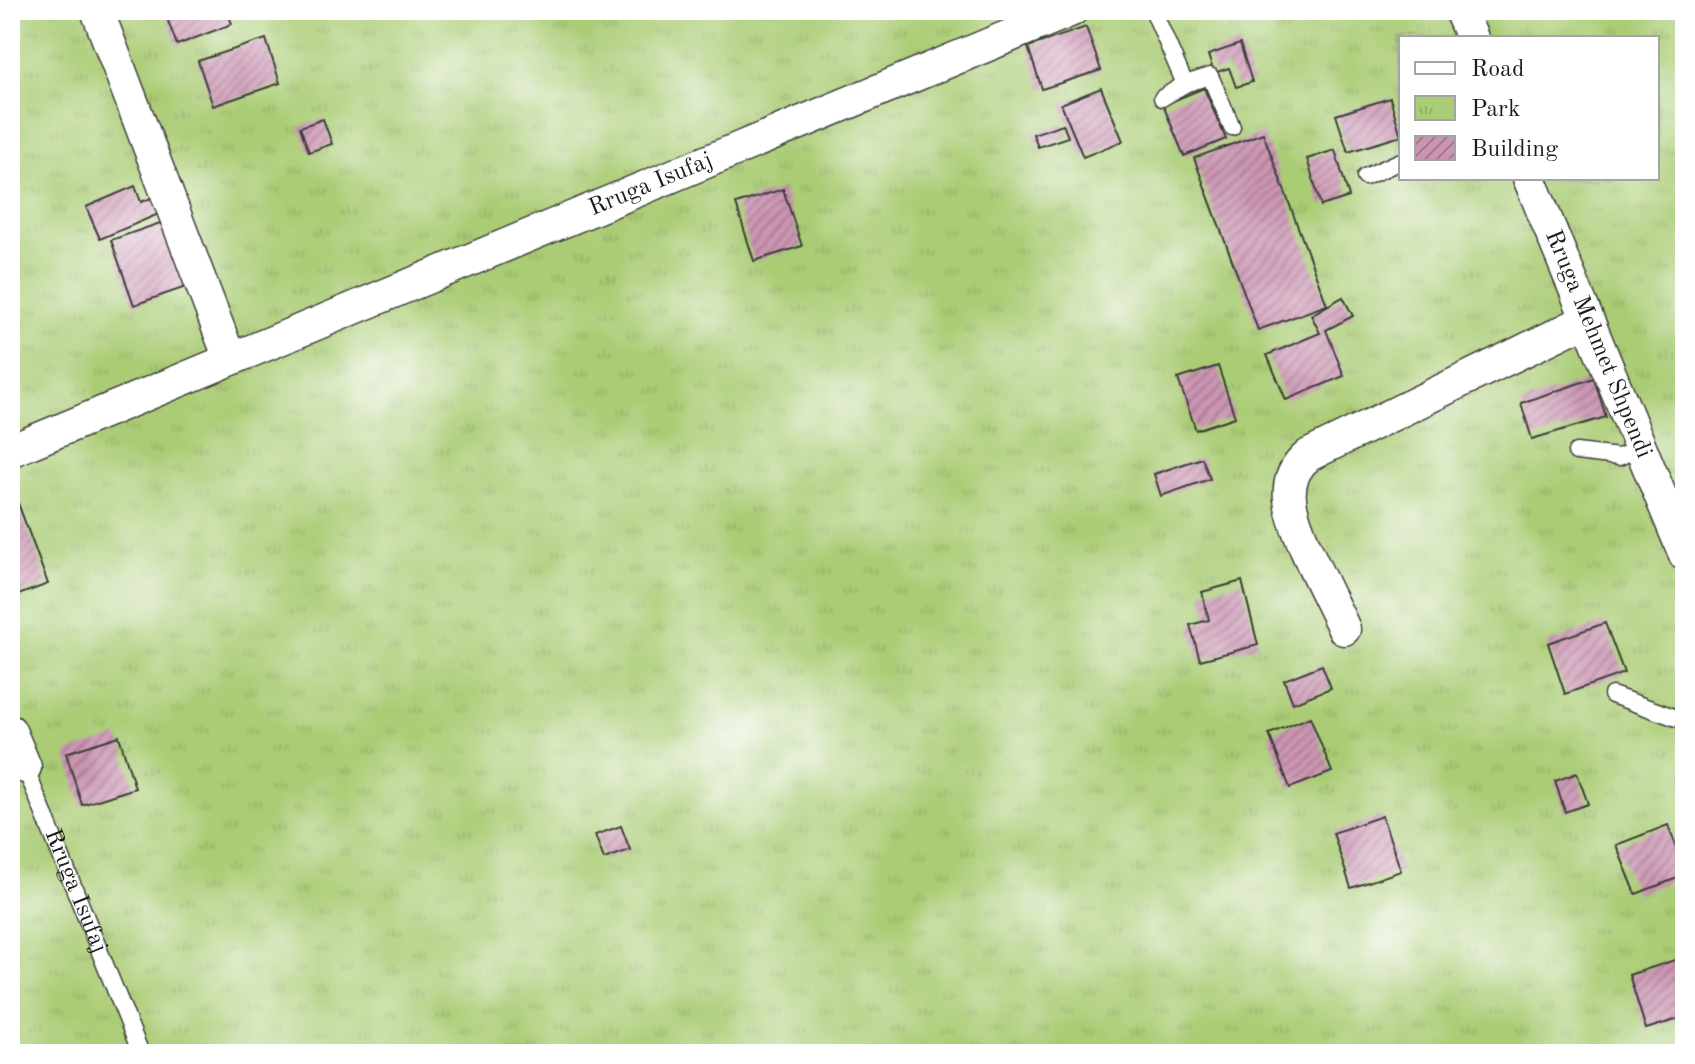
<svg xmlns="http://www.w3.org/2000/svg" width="1695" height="1064" font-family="'Old Standard TT',serif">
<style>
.park{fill:url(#park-tufts);stroke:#637448;stroke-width:2;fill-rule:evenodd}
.building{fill:url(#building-hatch)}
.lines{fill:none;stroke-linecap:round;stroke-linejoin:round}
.service-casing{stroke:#3d3c39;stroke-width:19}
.minor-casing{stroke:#3d3c39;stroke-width:35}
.service{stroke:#fff;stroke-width:16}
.minor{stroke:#fff;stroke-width:32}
.labels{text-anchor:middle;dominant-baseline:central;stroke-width:6;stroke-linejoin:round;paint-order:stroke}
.street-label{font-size:24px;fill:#1c1c1c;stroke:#fff}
</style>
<defs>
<pattern id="park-tufts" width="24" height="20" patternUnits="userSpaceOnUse" patternTransform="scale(2)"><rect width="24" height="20" fill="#aacc75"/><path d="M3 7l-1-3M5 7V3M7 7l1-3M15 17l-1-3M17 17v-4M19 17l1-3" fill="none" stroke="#92af65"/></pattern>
<pattern id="building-hatch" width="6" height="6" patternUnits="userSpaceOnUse" patternTransform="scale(2)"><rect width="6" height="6" fill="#cb95b2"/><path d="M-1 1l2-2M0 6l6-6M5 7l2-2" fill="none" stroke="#a47990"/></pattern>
</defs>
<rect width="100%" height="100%" fill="#fff"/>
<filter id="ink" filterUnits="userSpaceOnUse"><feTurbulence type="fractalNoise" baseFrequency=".0125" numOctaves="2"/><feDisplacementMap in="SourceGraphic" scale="16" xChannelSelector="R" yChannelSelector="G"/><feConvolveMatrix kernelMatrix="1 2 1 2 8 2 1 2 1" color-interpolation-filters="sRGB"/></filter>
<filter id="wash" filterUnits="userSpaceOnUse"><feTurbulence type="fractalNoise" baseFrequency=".006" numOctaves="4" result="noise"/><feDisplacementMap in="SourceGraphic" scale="32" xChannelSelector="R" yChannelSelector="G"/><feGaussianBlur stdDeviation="1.8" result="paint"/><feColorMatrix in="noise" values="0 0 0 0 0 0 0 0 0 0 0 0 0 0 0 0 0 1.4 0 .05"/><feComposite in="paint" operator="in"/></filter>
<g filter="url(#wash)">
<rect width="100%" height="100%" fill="#f6f0df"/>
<!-- park -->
<path class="park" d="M10,10H1685V1054H10ZM1401,38H1657V178H1401Z"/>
<g id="blocks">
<!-- building -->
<g class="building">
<polygon points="164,10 227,10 232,24 177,45"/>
<polygon points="1086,27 1101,70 1042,89 1028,47"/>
<polygon points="266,39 280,83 213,106 198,61"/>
<polygon points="1240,44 1252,82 1236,87 1229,68 1214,73 1208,55"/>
<polygon points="1101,88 1123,141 1083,157 1061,104"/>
<polygon points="1204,88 1226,139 1184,156 1163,105"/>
<polygon points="1390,98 1401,136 1348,152 1336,115"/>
<polygon points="323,119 332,144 309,152 300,127"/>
<polygon points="1063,124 1068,137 1038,147 1033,134"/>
<polygon points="1263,133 1327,305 1258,330 1194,158"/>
<polygon points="1335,150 1349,197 1321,206 1307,159"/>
<polygon points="135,186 141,202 154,197 161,213 100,239 86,207"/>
<polygon points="783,189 802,246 754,261 736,204"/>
<polygon points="166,221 189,286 134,305 111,240"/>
<polygon points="1343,297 1353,316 1326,330 1344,376 1286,400 1267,355 1320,333 1311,315"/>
<polygon points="1218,366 1235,417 1196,430 1178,379"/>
<polygon points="1594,378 1606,417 1532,439 1521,403"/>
<polygon points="1202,458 1210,479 1161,496 1154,474"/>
<polygon points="15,495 48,584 10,598 10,497"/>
<polygon points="1242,581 1258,645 1200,660 1190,625 1209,620 1202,592"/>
<polygon points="1605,623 1624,673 1565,694 1548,643"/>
<polygon points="1322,665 1331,688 1293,703 1284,680"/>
<polygon points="1310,717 1332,772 1290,788 1269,734"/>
<polygon points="119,736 135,788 82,805 66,753"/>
<polygon points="1577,773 1588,804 1565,812 1555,781"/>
<polygon points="1382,816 1401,871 1351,888 1333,833"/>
<polygon points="1668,825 1685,869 1685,875 1636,894 1616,845"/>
<polygon points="621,826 630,850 604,859 595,835"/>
<polygon points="1678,959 1685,980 1685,1017 1646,1029 1629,975"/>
</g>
</g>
</g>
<g filter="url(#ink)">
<use href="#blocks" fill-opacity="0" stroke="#3d3c39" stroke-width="2"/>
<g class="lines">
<defs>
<g id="service">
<polyline points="1153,10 1185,84"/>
<polyline points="1162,98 1185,84 1210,76 1232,127"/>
<polyline points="1365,177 1401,161"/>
<polyline points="1576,452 1619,457 1640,448"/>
<polyline points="1612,695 1685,721"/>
<path id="s1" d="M25,767L140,1051"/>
</g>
<g id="minor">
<polyline points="97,10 230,359"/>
<polyline points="1460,10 1472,38"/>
<path id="s2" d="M1529,178L1685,555"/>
<path id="s3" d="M10,451L1072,10"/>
<path d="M1344,629C1330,597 1293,532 1290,499C1288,481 1295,466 1309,455L1587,320"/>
<polyline points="10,731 25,767"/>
</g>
</defs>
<!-- service casing -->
<use href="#service" class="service-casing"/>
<!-- minor casing -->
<use href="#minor" class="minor-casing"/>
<!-- service -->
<use href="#service" class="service"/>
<!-- minor -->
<use href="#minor" class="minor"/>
</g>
</g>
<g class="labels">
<!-- street labels -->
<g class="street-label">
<text stroke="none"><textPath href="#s3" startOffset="694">Rruga Isufaj</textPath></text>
<text stroke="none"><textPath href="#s2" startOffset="180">Rruga Mehmet Shpendi</textPath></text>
<text stroke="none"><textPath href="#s1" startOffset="134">Rruga Isufaj</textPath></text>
</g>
</g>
<!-- margin -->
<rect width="1695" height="1064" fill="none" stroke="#fff" stroke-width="40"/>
<!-- legend -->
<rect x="1399" y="36" width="260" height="144" fill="#ffffff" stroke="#a4a4a4" stroke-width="2"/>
<rect x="1415" y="62" width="40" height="12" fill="#ffffff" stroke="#a4a4a4" stroke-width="2"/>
<text x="1471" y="76" font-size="24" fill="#1c1c1c">Road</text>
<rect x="1415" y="96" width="40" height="24" fill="url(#park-tufts)" stroke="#a4a4a4" stroke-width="2"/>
<text x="1471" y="116" font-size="24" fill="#1c1c1c">Park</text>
<rect x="1415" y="136" width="40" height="24" fill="url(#building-hatch)" stroke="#a4a4a4" stroke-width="2"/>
<text x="1471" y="156" font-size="24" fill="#1c1c1c">Building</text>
</svg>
